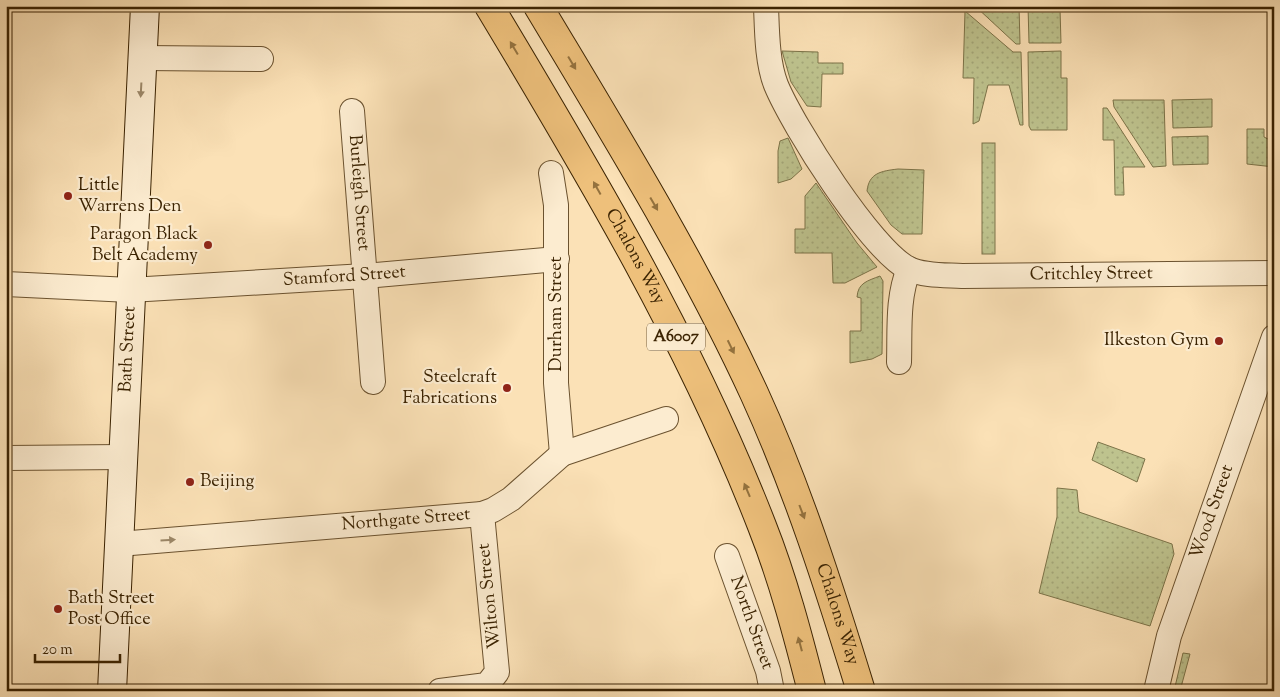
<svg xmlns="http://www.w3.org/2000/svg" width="1280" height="697" font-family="'Sorts Mill Goudy',serif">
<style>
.grass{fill:url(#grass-dots);stroke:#7c7348}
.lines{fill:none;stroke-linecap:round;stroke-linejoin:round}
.street-casing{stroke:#6b522f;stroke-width:26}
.secondary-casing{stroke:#3b2302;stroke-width:30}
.primary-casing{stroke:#3b2302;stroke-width:30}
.street{stroke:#fcecd0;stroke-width:24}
.secondary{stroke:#fcecd0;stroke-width:28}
.primary{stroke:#eec07b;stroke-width:28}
.oneway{fill:#94723e}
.oneway2{fill:#9c8869}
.poi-dot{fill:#8f2418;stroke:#fcecd0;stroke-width:2}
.labels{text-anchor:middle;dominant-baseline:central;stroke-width:4.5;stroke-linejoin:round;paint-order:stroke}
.shield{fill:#fcecd0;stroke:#755f40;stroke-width:1}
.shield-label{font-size:16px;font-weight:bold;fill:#3b2302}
.poi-label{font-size:18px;fill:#3b2302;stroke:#fcecd0;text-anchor:start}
.street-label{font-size:18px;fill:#3b2302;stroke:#fcecd0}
</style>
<defs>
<pattern id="grass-dots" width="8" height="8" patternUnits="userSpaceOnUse" patternTransform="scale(1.25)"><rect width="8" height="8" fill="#bec38e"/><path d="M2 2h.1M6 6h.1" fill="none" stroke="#a4a779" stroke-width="1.8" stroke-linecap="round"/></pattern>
</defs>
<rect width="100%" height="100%" fill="#fbe1b6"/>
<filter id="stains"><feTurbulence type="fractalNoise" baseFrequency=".004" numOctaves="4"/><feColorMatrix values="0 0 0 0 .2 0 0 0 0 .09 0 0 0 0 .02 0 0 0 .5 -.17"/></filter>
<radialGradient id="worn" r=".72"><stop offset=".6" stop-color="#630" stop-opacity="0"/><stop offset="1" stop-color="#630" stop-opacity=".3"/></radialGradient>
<!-- grass -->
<g class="grass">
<polygon points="975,6 1019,6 1020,44 1016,44"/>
<polygon points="1028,6 1068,6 1068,9 1060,9 1061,43 1029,43"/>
<polygon points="965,11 1013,52 1021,52 1023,125 1020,125 1009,85 988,85 979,121 973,124 974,78 963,78"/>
<polygon points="782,51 818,52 818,63 843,63 843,74 822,74 821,107 807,106 791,82"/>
<polygon points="1061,51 1061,78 1067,78 1067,130 1031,130 1029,126 1028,52"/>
<polygon points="1212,99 1212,127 1173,128 1172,100"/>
<polygon points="1113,100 1164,100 1166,166 1153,167 1114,107"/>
<polygon points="1103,108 1107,108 1145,167 1123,167 1124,195 1115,195 1114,140 1103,140"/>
<polygon points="1247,129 1264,129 1264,137 1274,142 1274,167 1247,164"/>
<polygon points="1208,136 1208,164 1173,165 1172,137"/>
<polygon points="788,138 802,169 791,179 778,183 778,151 780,141"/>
<rect x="982" y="143" width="13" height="111"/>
<path d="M898,169L924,170L922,234H902L891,225L867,191C869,173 881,171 898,169Z"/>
<polygon points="816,183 857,243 877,267 845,283 833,283 832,253 795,253 795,229 805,229 805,196"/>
<path d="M880,276L883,281L882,354L872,359L850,363V331H861V298L857,297C858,283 867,281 880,276Z"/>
<polygon points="1098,442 1145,459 1137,482 1092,460"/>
<polygon points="1057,488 1077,490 1079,512 1172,544 1174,554 1150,626 1039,593 1057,517"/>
<polygon points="1183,653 1190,654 1180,691 1174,691"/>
</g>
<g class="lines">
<defs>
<g id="street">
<path id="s1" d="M766,6C767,31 767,62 776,85C793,126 871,250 909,269C924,276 945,275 962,276L1274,273"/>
<polyline points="143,58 261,59"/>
<path id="s2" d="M352,111L373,382"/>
<polyline points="551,173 556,205 556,383 562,454"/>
<path id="s3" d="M6,284L130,290L365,276L557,259"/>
<path d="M899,362C900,331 897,297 909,269"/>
<polyline points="6,458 123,457"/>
<path id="s4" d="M119,544L482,514L493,510L511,499L562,454L666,419"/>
<path id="s5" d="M727,556L768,671L772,691"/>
<polyline points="440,691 487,685 497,672 482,514"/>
<path id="s6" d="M1156,691L1169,636L1274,337"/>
</g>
<g id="secondary">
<path id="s7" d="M112,691L145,6"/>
</g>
<g id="primary">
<path id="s8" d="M489,6C590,174 691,343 762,526C783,579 798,636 812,691"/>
<path id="s9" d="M538,6C614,133 692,259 754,393C798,489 830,590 861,691"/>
</g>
</defs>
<!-- street casing -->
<use href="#street" class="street-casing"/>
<!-- secondary casing -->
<use href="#secondary" class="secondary-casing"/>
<!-- primary casing -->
<use href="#primary" class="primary-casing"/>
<!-- street -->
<use href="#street" class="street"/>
<!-- secondary -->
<use href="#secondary" class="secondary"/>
<!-- primary -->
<use href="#primary" class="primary"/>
</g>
<!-- one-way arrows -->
<defs><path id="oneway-solid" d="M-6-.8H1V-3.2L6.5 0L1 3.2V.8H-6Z" transform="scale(1.25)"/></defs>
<g class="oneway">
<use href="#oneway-solid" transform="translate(514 48) rotate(-121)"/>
<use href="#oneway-solid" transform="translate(572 63) rotate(59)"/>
<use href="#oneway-solid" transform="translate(597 188) rotate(-119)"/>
<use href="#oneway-solid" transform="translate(654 204) rotate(60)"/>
<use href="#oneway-solid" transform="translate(731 347) rotate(64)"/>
<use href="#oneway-solid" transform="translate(747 490) rotate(-113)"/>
<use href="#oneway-solid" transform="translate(802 512) rotate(69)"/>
<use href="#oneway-solid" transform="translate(800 644) rotate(-105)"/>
</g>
<g class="oneway2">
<use href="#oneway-solid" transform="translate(141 90) rotate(93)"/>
<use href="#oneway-solid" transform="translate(168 540) rotate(-4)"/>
</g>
<!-- markers -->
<g class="poi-dot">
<circle cx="68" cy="196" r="5"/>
<circle cx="208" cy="245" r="5"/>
<circle cx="1219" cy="341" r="5"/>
<circle cx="507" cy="388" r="5"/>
<circle cx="190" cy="482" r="5"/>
<circle cx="58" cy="609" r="5"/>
</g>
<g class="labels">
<!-- shield labels -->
<rect class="shield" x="647" y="323.5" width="58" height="27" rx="4"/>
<g class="shield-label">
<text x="676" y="337">A6007</text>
</g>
<!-- poi labels -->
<g class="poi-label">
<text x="78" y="186">Little<tspan x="78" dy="21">Warrens Den</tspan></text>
<text x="198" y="235" text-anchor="end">Paragon Black<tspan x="198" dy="21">Belt Academy</tspan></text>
<text x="1209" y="341" text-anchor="end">Ilkeston Gym</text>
<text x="497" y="378" text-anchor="end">Steelcraft<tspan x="497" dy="21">Fabrications</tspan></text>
<text x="200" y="482">Beijing</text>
<text x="68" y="599">Bath Street<tspan x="68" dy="21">Post Office</tspan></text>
</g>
<!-- street labels -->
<g class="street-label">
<text stroke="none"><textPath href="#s2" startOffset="82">Burleigh Street</textPath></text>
<text stroke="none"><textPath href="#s8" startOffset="290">Chalons Way</textPath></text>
<text stroke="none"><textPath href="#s1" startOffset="492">Critchley Street</textPath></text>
<text stroke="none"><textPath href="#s3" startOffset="339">Stamford Street</textPath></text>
<text transform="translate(557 314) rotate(-90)">Durham Street</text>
<text stroke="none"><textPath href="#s7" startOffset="342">Bath Street</textPath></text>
<text stroke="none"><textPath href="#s6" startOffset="188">Wood Street</textPath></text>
<text stroke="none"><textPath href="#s4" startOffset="288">Northgate Street</textPath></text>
<text transform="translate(490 596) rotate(-96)">Wilton Street</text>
<text stroke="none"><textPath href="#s9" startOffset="680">Chalons Way</textPath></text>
<text stroke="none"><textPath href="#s5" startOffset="71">North Street</textPath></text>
</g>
</g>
<!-- margin -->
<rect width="1280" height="697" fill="none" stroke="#fbe1b6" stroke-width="25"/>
<rect x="8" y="8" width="1265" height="682" fill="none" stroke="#3b2302" stroke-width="2.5"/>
<rect x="12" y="12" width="1255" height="672" fill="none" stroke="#3b2302"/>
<!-- scale -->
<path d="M35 654v8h85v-8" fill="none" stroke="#3b2302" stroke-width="2.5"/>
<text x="42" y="654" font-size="15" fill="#3b2302" stroke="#fcecd0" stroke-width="4" paint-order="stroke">20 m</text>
<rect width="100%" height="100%" filter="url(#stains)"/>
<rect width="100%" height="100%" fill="url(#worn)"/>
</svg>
